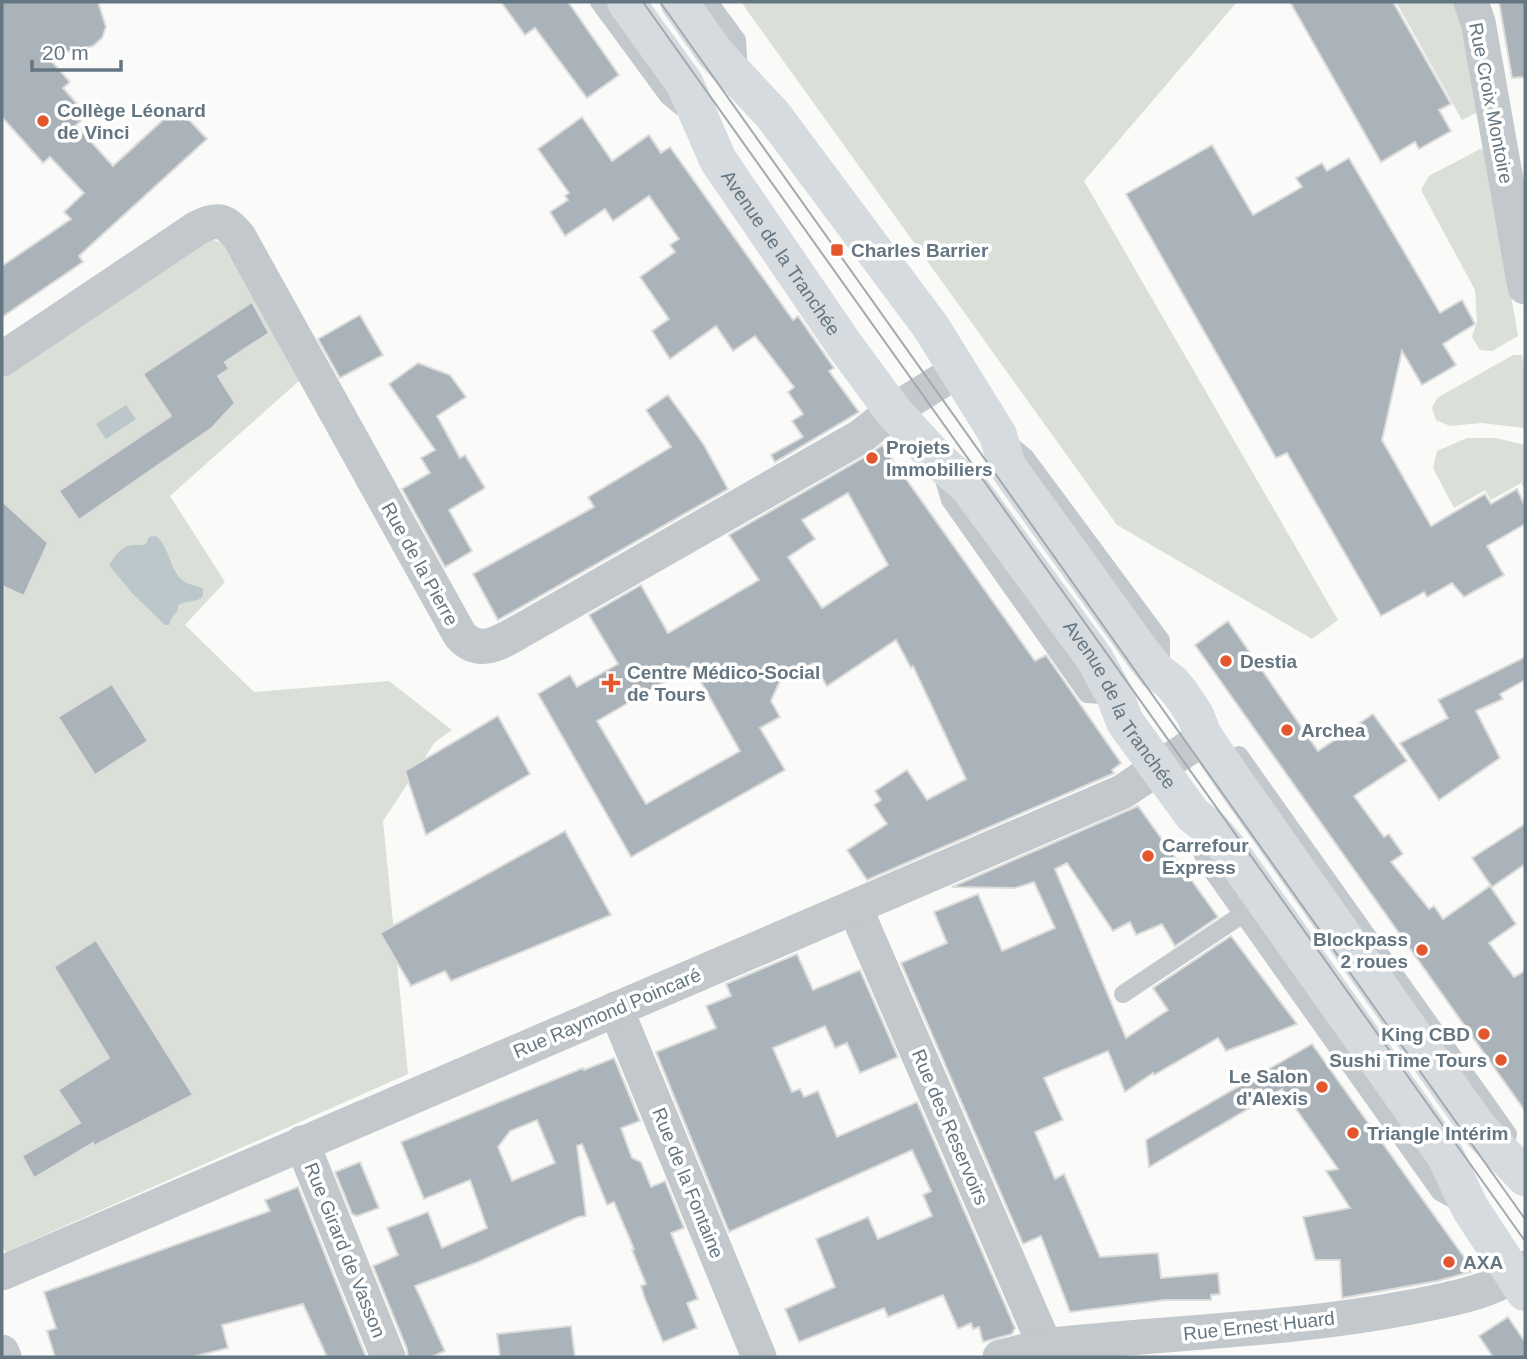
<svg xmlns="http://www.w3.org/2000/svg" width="1527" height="1359" font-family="Arial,sans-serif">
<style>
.green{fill:#dadfd7}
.water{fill:#bbc7cb}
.building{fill:#aab3b9;stroke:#dcdcda;stroke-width:2;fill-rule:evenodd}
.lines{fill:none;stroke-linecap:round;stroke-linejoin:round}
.service{stroke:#c3c8cc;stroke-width:18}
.minor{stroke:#c3c8cc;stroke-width:35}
.secondary{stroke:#d6dbdf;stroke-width:38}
.tram{stroke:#a2aab0;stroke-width:2}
.poi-dot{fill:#e4572e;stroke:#fff;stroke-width:2.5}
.labels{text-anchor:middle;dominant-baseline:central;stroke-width:7;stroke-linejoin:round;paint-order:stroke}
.street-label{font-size:19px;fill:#657683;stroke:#fff}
.poi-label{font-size:19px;font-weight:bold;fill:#657683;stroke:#fff;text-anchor:start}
</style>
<rect width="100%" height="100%" fill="#fafaf8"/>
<!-- green -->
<g class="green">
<polygon points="741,2 1237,2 1084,181 1338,620 1312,639 1117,525"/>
<polygon points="1396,2 1455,2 1464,30 1480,111 1462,120"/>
<polygon points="1480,149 1486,150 1518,336 1492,351 1480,350 1472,337 1477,322 1475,290 1421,190 1429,176"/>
<polygon points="207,238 222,243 300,380 170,496 225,582 185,625 254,692 389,681 452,730 435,742 383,821 408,1074 6,1252 2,1246 2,378"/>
<polygon points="1513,355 1522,355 1525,374 1525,428 1481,423 1450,426 1436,420 1432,408 1437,398"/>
<polygon points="1467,438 1496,438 1525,445 1525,489 1521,483 1491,500 1485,490 1454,508 1433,468 1437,451"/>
</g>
<!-- water -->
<g class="water">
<polygon points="126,405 136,419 106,439 96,424"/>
<path d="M156,536C170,548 169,568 182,580C189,586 196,584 203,589V596C197,603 186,600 178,605V610L171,619L169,625H165L132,593L109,565C113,559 119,549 127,546C133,544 139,546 146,544L149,537Z"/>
</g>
<!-- building -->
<g class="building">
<polygon points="2,2 98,2 106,27 102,38 93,46 47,56 70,82 63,88 87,115 76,125 113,166 177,107 207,139 79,256 83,262 2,317 2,266 71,219 64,212 84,193 50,157 43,163 2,117"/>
<polygon points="501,2 570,2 569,3 619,75 587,98 535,28 525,35"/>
<polygon points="1290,2 1393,2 1451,104 1439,110 1451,131 1419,149 1415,142 1381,162"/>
<polygon points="1499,2 1525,2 1525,77 1512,78"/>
<polygon points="582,117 612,161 649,135 661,153 670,147 793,320 798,316 834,368 829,371 859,412 775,462 771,455 803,437 792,421 803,414 788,392 794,387 755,336 733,351 716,326 670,359 652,331 669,319 640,277 675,252 670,245 679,239 649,196 613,221 605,209 565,236 550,212 568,200 565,196 569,193 538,149"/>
<polygon points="1212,145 1253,215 1302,187 1296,178 1322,163 1327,171 1349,158 1440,313 1462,300 1475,324 1443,344 1456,365 1422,385 1402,351 1382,440 1431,526 1485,494 1491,504 1517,489 1525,506 1525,524 1487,546 1504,575 1464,597 1452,583 1427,597 1424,592 1381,616 1287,453 1276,458 1126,194"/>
<polygon points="252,302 269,333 225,362 229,369 218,376 235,403 212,428 79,520 59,491 171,416 143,374"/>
<polygon points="360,315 383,355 340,378 318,339"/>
<polygon points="418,363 450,375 466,397 437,416 460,458 465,455 485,488 449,510 472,551 445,567 402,489 430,473 421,458 435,450 389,384"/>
<polygon points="668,395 704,445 728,489 498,620 473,574 594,507 588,497 671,447 646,410"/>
<path d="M882,445L1035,661L1046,655L1121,763L1112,770L1114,773L1112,774L867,880L847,850L887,824L874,805L881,800L875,791L907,770L927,800L966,779L913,666L911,668L896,640L827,686L813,663L779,683L771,701L780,717L760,728L785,770L631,857L538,694L570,675L577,687L618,664L589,615L641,585L668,633L759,580L729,535L870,454ZM848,493L888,565L822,608L788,557L815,539L802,520ZM692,666L740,751L646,804L597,721Z"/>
<polygon points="2,501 48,543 24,596 2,586"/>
<polygon points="1228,621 1318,751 1373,714 1407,761 1354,796 1384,837 1389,834 1403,854 1391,862 1429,909 1434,906 1443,919 1490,886 1516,924 1489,943 1514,977 1525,971 1525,1111 1195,645"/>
<polygon points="1525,657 1525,680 1500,694 1503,699 1476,711 1500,758 1439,800 1400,743 1448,718 1438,700"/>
<polygon points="112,684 148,741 95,775 58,717"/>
<polygon points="498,716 530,774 426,835 405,771"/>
<polygon points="1138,806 1218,917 1175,946 1162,924 1136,935 1130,922 1113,931 1067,863 1055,869 1126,1038 1168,1010 1153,988 1231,936 1297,1024 1226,1051 1218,1038 1154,1075 1153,1073 1125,1092 1108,1051 1044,1078 1063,1120 1035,1132 1055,1179 1064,1174 1100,1257 1158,1253 1161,1278 1218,1273 1220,1294 1211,1295 1211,1300 1165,1300 1070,1312 1041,1236 1023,1244 901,963 947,943 934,912 978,894 1002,951 1055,928 1034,882 1015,888 952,887"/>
<polygon points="1525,824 1525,864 1492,887 1472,858"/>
<polygon points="565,831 611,915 451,981 445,971 411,986 380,933"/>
<polygon points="96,940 193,1095 94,1146 93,1143 34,1178 22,1156 80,1123 58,1090 109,1058 54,967"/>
<polygon points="797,954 813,990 860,970 898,1057 860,1073 847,1043 835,1048 825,1026 773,1048 792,1092 800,1089 804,1097 818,1091 837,1137 917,1102 1015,1328 1012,1334 983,1342 979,1327 973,1329 971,1323 958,1329 943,1295 888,1317 884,1308 799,1342 785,1309 835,1287 816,1239 868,1217 878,1239 932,1216 923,1195 931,1191 912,1150 729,1232 656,1052 716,1028 706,1006 731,996 726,984"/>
<polygon points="1312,1044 1413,1186 1474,1271 1437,1281 1342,1298 1340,1260 1315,1260 1303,1217 1350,1208 1326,1171 1338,1169 1282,1089 1149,1167 1146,1140"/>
<path d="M614,1058L640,1121L621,1128L632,1158L641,1162L651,1187L665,1181L684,1228L671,1233L698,1299L687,1303L697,1328L663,1342L645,1299L641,1286L646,1284L632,1250L634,1249L614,1202L607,1205L582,1144L577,1146L586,1216L578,1217L478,1262L415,1286L445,1351L431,1357H408L407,1349L373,1266L398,1255L387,1228L428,1212L442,1248L487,1228L470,1180L424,1199L401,1142L583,1068L584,1070ZM537,1120L555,1163L512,1181L498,1147L510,1131Z"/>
<polygon points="360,1162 379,1208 357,1216 352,1214 335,1172"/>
<polygon points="298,1187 366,1357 327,1357 303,1304 222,1325 228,1348 192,1357 55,1357 47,1331 56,1328 44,1292 270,1211 265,1200"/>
<polygon points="1508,1317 1525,1342 1525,1357 1493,1357 1479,1336"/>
<polygon points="571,1326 575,1357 500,1357 497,1334"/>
</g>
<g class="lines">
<!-- service -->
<g class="service">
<polyline points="599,2 668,96 689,113"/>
<polyline points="709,2 737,40 739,73"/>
<polyline points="1007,442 1026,458 1161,640 1161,659 1157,667"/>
<polyline points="942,473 950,500 1087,694 1115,696"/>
<polyline points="1239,755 1508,1134 1506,1142"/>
<polyline points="1212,830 1202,853 1208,865 1440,1192 1460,1203"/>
<polyline points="1123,994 1243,914"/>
</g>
<!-- minor -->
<g class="minor">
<polyline points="1471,2 1478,22 1525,287"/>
<path d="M2,359L197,228C218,218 224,219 239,237L460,635C480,658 502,641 524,629L860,437L893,411L957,371"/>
<polyline points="855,908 1045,1346"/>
<polyline points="616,1009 759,1357"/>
<polyline points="302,1143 388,1357"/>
<polyline points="2,1273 1122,792 1190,747 1203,735"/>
<polyline points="2,1352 4,1357"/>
<path d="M1000,1357C1017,1354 1034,1347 1052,1345C1172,1332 1292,1330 1411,1307C1451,1299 1491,1293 1525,1268"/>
</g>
<!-- secondary -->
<g class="secondary">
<path id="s1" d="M626,2L685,84L718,160L843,343L893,411L938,460L969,487L1095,659L1115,696L1125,722L1193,815L1212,830L1229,850L1445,1155L1470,1208L1525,1292"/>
<polyline points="679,2 715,53 773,115 931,327 998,435 1007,466 1142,653 1156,671 1171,682 1181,694 1195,715 1203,735 1232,778 1479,1129 1525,1177"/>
</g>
<!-- tram -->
<g class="tram">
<polyline points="643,2 1525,1241"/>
<polyline points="660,2 1525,1219"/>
</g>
</g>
<!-- markers -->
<g class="poi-dot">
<circle cx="43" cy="121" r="7"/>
<rect x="830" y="243" width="14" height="14" rx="3.5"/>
<circle cx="872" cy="458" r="7"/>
<circle cx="1226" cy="661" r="7"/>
<path d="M607.5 672.5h7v7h7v7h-7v7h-7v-7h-7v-7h7z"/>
<circle cx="1287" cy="730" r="7"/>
<circle cx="1148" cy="856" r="7"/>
<circle cx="1422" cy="950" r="7"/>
<circle cx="1484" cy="1034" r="7"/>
<circle cx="1501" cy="1060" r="7"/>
<circle cx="1322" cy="1087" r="7"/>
<circle cx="1353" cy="1133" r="7"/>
<circle cx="1449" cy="1262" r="7"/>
</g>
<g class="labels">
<!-- street labels -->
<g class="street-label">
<text transform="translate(1491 103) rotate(79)">Rue Croix Montoire</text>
<text stroke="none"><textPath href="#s1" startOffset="296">Avenue de la Tranchée</textPath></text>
<text transform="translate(420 564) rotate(61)">Rue de la Pierre</text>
<text stroke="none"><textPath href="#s1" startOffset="863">Avenue de la Tranchée</textPath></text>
<text transform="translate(607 1013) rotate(-23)">Rue Raymond Poincaré</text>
<text transform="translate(950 1127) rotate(67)">Rue des Reservoirs</text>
<text transform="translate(688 1183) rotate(68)">Rue de la Fontaine</text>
<text transform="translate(345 1250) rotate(68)">Rue Girard de Vasson</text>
<text transform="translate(1259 1326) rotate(-6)">Rue Ernest Huard</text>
</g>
<!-- poi labels -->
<g class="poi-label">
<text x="57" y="110">Collège Léonard<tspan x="57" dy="22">de Vinci</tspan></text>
<text x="851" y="250">Charles Barrier</text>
<text x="886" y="447">Projets<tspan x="886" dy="22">Immobiliers</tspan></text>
<text x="1240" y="661">Destia</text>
<text x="627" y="672">Centre Médico-Social<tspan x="627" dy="22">de Tours</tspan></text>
<text x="1301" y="730">Archea</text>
<text x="1162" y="845">Carrefour<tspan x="1162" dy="22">Express</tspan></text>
<text x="1408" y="939" text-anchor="end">Blockpass<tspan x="1408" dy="22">2 roues</tspan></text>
<text x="1470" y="1034" text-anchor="end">King CBD</text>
<text x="1487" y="1060" text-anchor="end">Sushi Time Tours</text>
<text x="1308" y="1076" text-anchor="end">Le Salon<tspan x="1308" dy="22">d'Alexis</tspan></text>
<text x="1367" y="1133">Triangle Intérim</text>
<text x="1463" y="1262">AXA</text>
</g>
</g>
<!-- border -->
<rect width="1527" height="1359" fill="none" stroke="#657683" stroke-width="7"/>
<!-- scale -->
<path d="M32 60v10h89v-10" fill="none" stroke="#657683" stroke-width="3.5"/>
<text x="42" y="60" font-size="21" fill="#657683" stroke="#ffffff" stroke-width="5" paint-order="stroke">20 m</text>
</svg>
